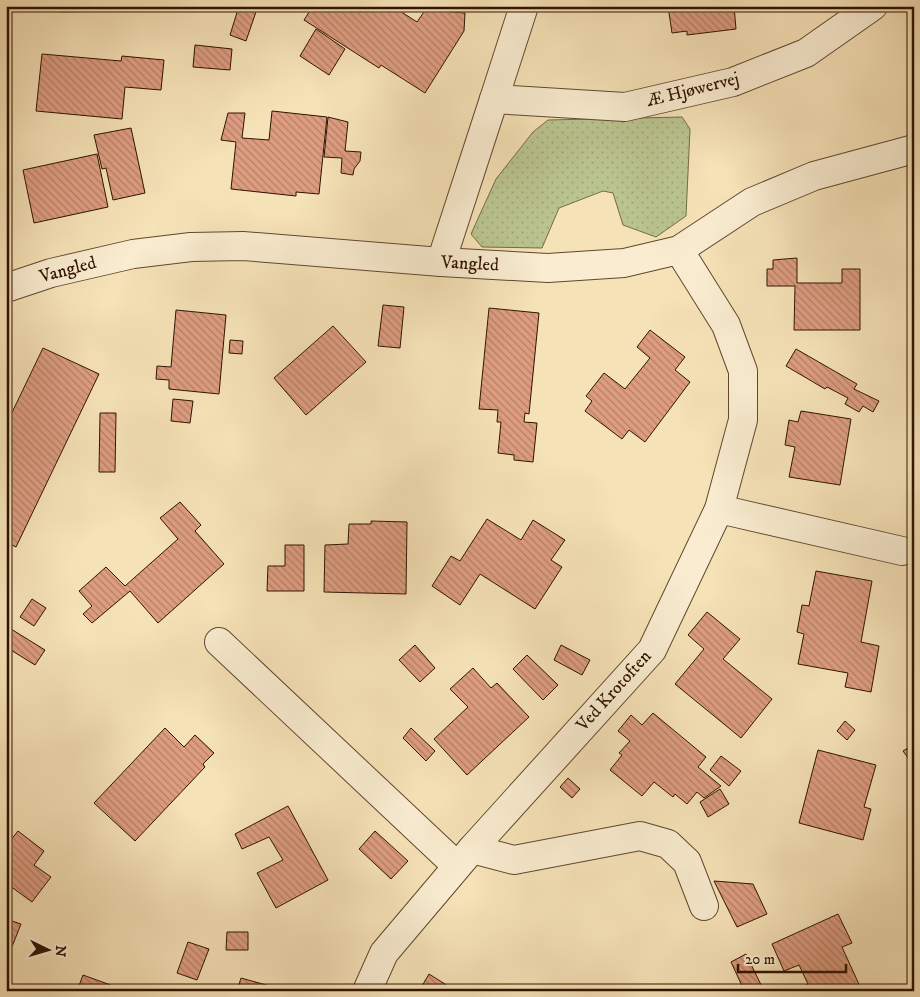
<svg xmlns="http://www.w3.org/2000/svg" width="920" height="997" font-family="'IM FELL DW Pica',serif">
<style>
.grass{fill:url(#grass-dots);stroke:#746c48}
.building{fill:url(#building-back-hatch);stroke:#2f1300}
.lines{fill:none;stroke-linecap:round;stroke-linejoin:round}
.street-casing{stroke:#61472e;stroke-width:30}
.street{stroke:#f9ecd0;stroke-width:28}
.labels{text-anchor:middle;dominant-baseline:central;stroke-width:4;stroke-linejoin:round;paint-order:stroke}
.street-label{font-size:18px;fill:#2f1300;stroke:#f9ecd0}
</style>
<defs>
<pattern id="grass-dots" width="8" height="8" patternUnits="userSpaceOnUse" patternTransform="scale(1.25)"><rect width="8" height="8" fill="#bac490"/><path d="M2 2h.1M6 6h.1" fill="none" stroke="#a0a87a" stroke-width="1.8" stroke-linecap="round"/></pattern>
<pattern id="building-back-hatch" width="6" height="6" patternUnits="userSpaceOnUse" patternTransform="scale(1.25)"><rect width="6" height="6" fill="#de9d81"/><path d="M-1 5l2 2M0 0l6 6M5-1l2 2" fill="none" stroke="#b47f67"/></pattern>
</defs>
<rect width="100%" height="100%" fill="#f6e2b7"/>
<filter id="stains"><feTurbulence type="fractalNoise" baseFrequency=".004" numOctaves="4"/><feColorMatrix values="0 0 0 0 .2 0 0 0 0 .09 0 0 0 0 .02 0 0 0 .5 -.17"/></filter>
<radialGradient id="worn" r=".72"><stop offset=".6" stop-color="#630" stop-opacity="0"/><stop offset="1" stop-color="#630" stop-opacity=".3"/></radialGradient>
<!-- grass -->
<polygon class="grass" points="682,117 690,129 686,216 656,237 623,225 613,193 603,191 559,208 542,248 482,247 471,234 496,179 533,132 548,120"/>
<!-- building -->
<g class="building">
<polygon points="60,6 138,6 138,10 61,12"/>
<polygon points="239,6 258,6 246,41 230,35"/>
<polygon points="313,6 392,6 417,22 428,6 441,6 450,12 465,13 464,31 425,93 381,65 379,68 304,20"/>
<polygon points="668,6 734,6 736,29 687,35 687,31 672,33"/>
<polygon points="316,29 345,49 329,75 300,56"/>
<polygon points="195,45 232,49 230,70 193,67"/>
<polygon points="42,54 121,61 122,56 164,60 161,90 125,87 122,119 36,111"/>
<polygon points="272,111 327,117 319,194 296,192 296,196 231,189 236,142 221,140 228,113 245,113 242,138 269,140"/>
<polygon points="328,117 348,122 345,151 361,152 360,161 354,169 353,175 341,173 342,158 324,157"/>
<polygon points="131,128 145,193 113,200 106,168 102,169 94,135"/>
<polygon points="97,154 108,207 34,223 23,170"/>
<polygon points="797,258 797,283 842,283 842,269 860,269 860,330 794,330 795,286 767,286 767,269 773,269 773,260"/>
<polygon points="383,305 404,307 400,348 378,346"/>
<polygon points="489,308 539,313 529,414 525,413 524,422 537,423 533,462 514,460 514,455 498,453 501,422 497,422 498,410 479,409"/>
<polygon points="176,310 226,315 219,394 169,389 169,380 156,379 157,366 171,367"/>
<polygon points="333,326 366,362 306,415 274,378"/>
<polygon points="650,330 685,357 675,370 690,382 645,442 629,430 622,439 585,411 592,401 586,396 604,373 625,389 650,358 637,347"/>
<polygon points="230,340 243,341 242,354 229,353"/>
<polygon points="43,348 99,374 16,547 6,542 6,425"/>
<polygon points="796,349 857,384 854,389 879,401 873,412 863,406 859,412 845,404 848,398 827,387 825,389 786,366"/>
<polygon points="173,399 193,401 190,423 171,421"/>
<polygon points="801,411 851,419 840,485 789,477 795,447 785,445 789,420 798,422"/>
<polygon points="100,413 116,413 115,472 99,472"/>
<polygon points="180,502 201,525 195,531 224,564 158,623 130,591 92,623 83,614 92,606 79,591 106,567 125,586 178,539 160,518"/>
<polygon points="487,519 521,540 533,520 565,540 551,560 562,567 535,609 480,574 460,605 432,586 451,556 460,561"/>
<polygon points="371,521 407,522 406,594 324,592 325,545 348,544 349,524 371,524"/>
<polygon points="285,545 304,545 304,591 267,591 268,566 285,566"/>
<polygon points="816,571 872,581 861,642 879,646 871,692 845,687 848,673 798,664 804,634 797,632 802,605 809,606"/>
<polygon points="32,599 46,608 34,626 20,617"/>
<polygon points="707,612 740,639 723,659 772,699 741,738 675,684 704,649 688,635"/>
<polygon points="11,629 45,650 35,665 6,647 6,637"/>
<polygon points="415,645 435,668 420,682 399,660"/>
<polygon points="561,645 590,660 582,675 554,660"/>
<polygon points="527,655 558,685 543,700 513,669"/>
<polygon points="473,668 491,688 497,683 529,717 467,775 434,739 468,707 450,689"/>
<polygon points="653,713 706,757 698,767 721,786 704,798 697,792 687,804 675,794 673,797 654,782 642,796 610,770 622,755 619,753 630,741 618,731 631,715 642,725"/>
<polygon points="845,721 855,730 847,740 837,731"/>
<polygon points="165,728 184,747 195,735 214,753 203,764 205,767 135,841 94,803"/>
<polygon points="411,728 435,751 426,761 403,738"/>
<polygon points="913,745 914,755 909,759 903,751"/>
<polygon points="818,750 876,765 864,807 871,809 863,840 799,823"/>
<polygon points="721,756 741,771 729,786 710,770"/>
<polygon points="568,778 580,789 572,798 560,787"/>
<polygon points="720,789 729,804 708,817 700,802"/>
<polygon points="288,806 328,880 276,908 257,873 283,860 269,837 242,849 235,834"/>
<polygon points="18,831 44,851 34,865 51,877 32,902 6,883 6,846"/>
<polygon points="375,831 408,861 391,879 359,849"/>
<polygon points="714,881 753,884 767,914 737,927"/>
<polygon points="838,914 852,943 842,947 862,991 794,991 808,984 799,965 784,971 772,944"/>
<polygon points="6,919 21,924 6,962"/>
<polygon points="227,932 248,932 248,950 226,950"/>
<polygon points="188,942 209,949 197,980 177,973"/>
<polygon points="746,954 764,991 754,991 751,985 743,988 731,962"/>
<polygon points="429,974 456,991 419,991"/>
<polygon points="83,975 127,991 77,991"/>
<polygon points="241,978 288,991 237,991"/>
</g>
<g class="lines">
<defs>
<g id="street">
<polyline points="494,99 524,6"/>
<polyline points="441,262 494,99 625,107 733,82 806,53 873,6"/>
<polyline points="6,288 51,273 133,254 191,247 243,246 441,262 548,268 624,263 679,250 752,202 814,176 914,149"/>
<polyline points="719,509 902,551"/>
<polyline points="219,642 457,866"/>
<polyline points="472,849 514,860 640,836 668,844 687,862 704,906"/>
<polyline points="367,991 384,953 472,849 652,650 719,509 743,420 743,371 726,325 679,250"/>
</g>
</defs>
<!-- street casing -->
<use href="#street" class="street-casing"/>
<!-- street -->
<use href="#street" class="street"/>
</g>
<g class="labels">
<!-- street labels -->
<g class="street-label">
<text transform="translate(693 90) rotate(-14)">Æ Hjøwervej</text>
<text transform="translate(470 264) rotate(3)">Vangled</text>
<text transform="translate(68 270) rotate(-15)">Vangled</text>
<text transform="translate(614 691) rotate(-48)">Ved Krotoften</text>
</g>
</g>
<!-- margin -->
<rect width="920" height="997" fill="none" stroke="#f6e2b7" stroke-width="25"/>
<rect x="8" y="8" width="905" height="982" fill="none" stroke="#2f1300" stroke-width="2.5"/>
<rect x="12" y="12" width="895" height="972" fill="none" stroke="#2f1300"/>
<!-- north arrow -->
<g transform="translate(48 950) rotate(95)" stroke="#f9ecd0" stroke-width="4" paint-order="stroke">
<path d="M0-4L9 19L0 12L-9 19Z" fill="#2f1300"/>
<text y="-8" font-size="14" font-weight="bold" text-anchor="middle" fill="#2f1300">N</text>
</g>
<!-- scale -->
<path d="M738 964v8h108v-8" fill="none" stroke="#2f1300" stroke-width="2.5"/>
<text x="745" y="964" font-size="15" fill="#2f1300" stroke="#f9ecd0" stroke-width="4" paint-order="stroke">20 m</text>
<rect width="100%" height="100%" filter="url(#stains)"/>
<rect width="100%" height="100%" fill="url(#worn)"/>
</svg>
